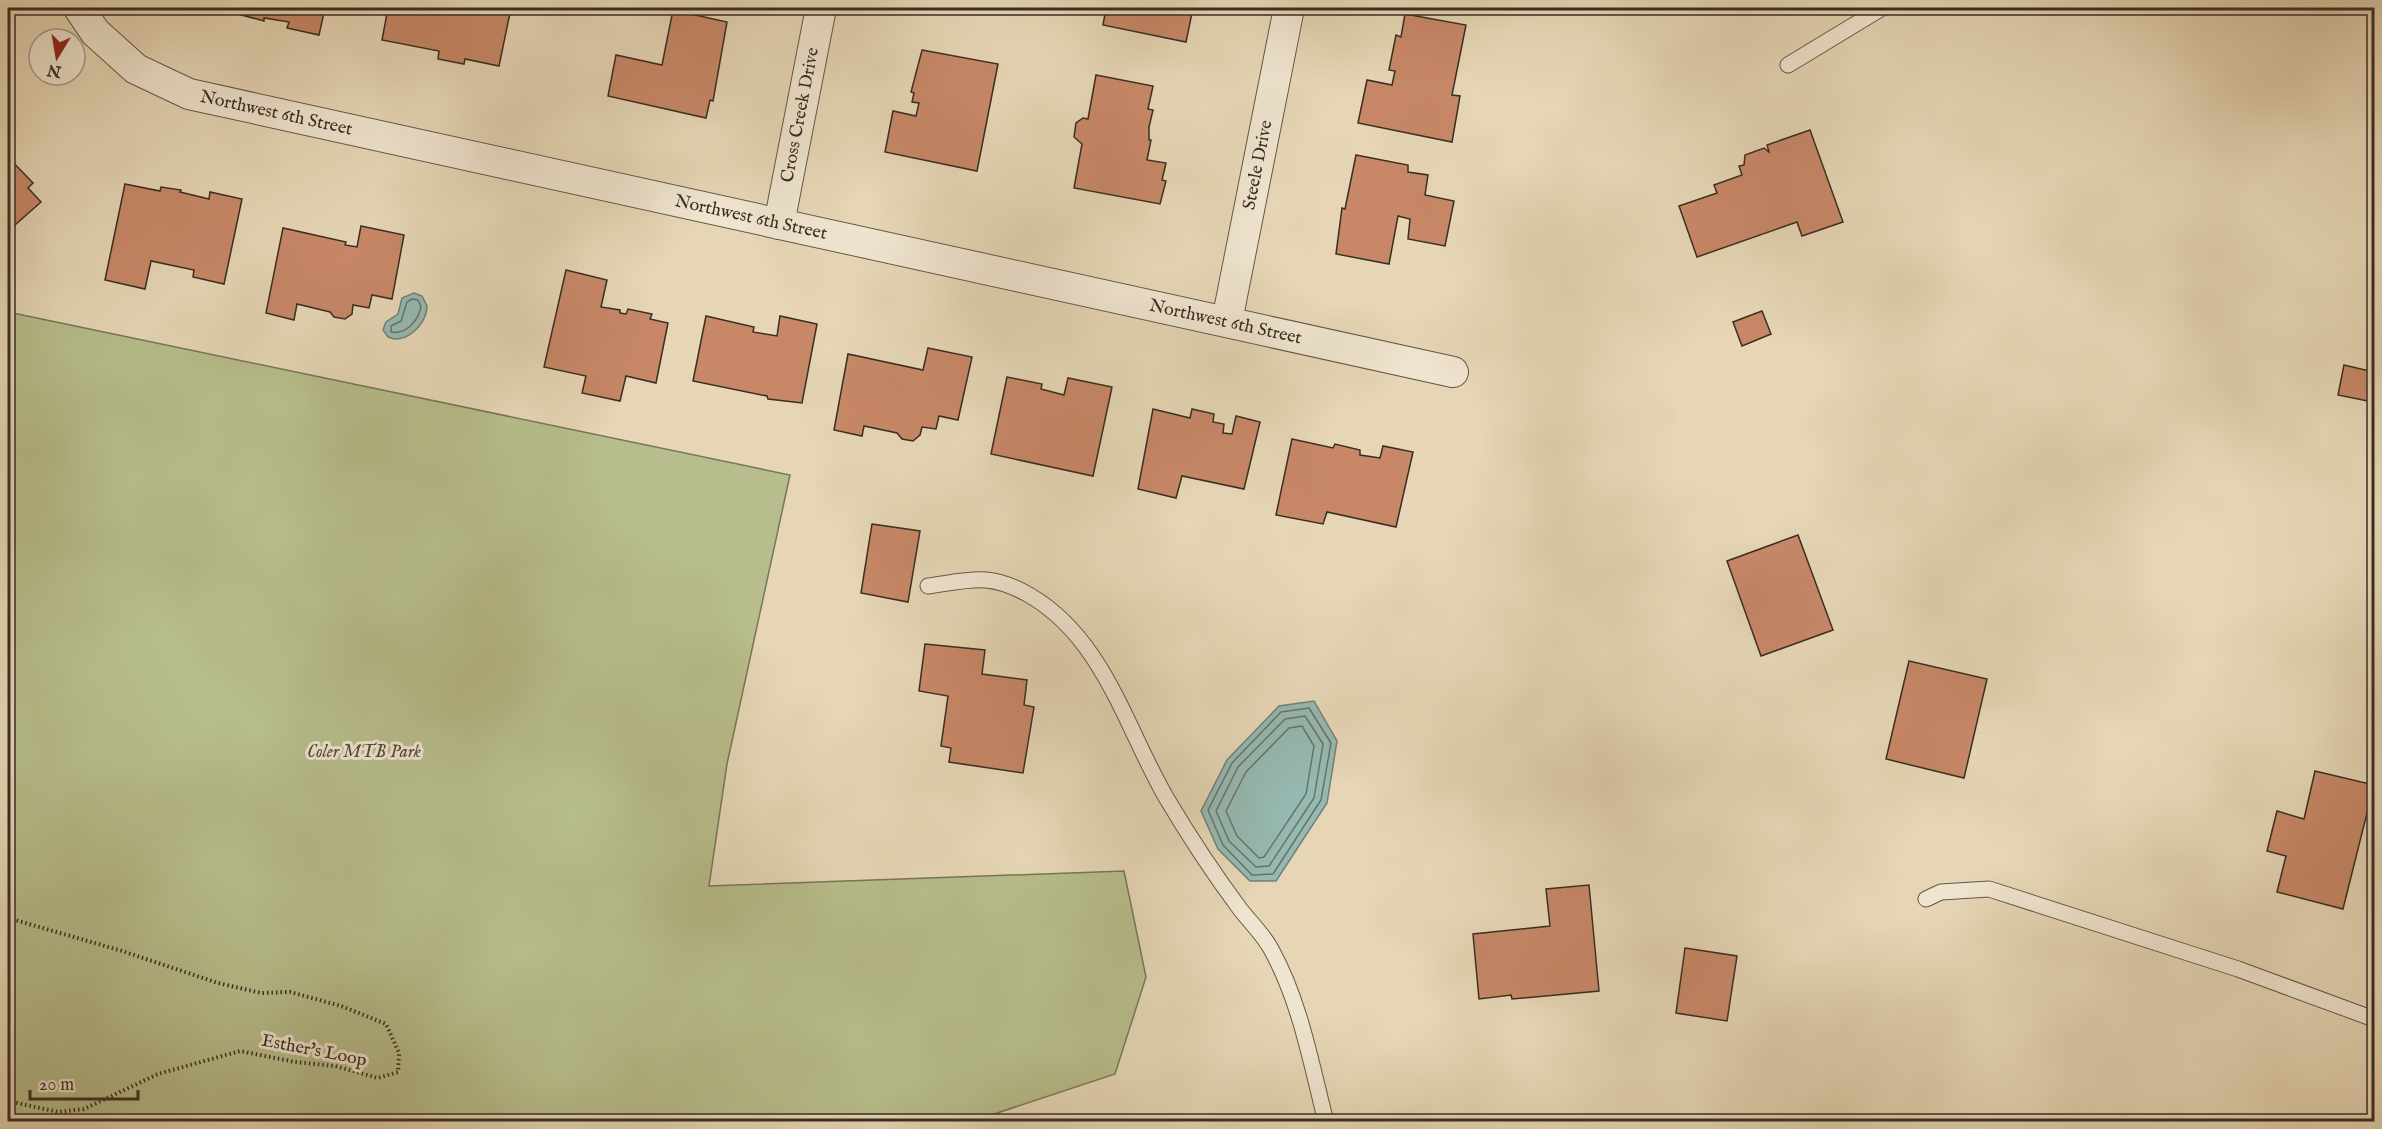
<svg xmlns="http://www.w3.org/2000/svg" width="2382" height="1129" font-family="'IM FELL English',serif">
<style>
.green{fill:#b7bd8c;stroke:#777658;stroke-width:1.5}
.water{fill:#96b9b1;stroke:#708179;stroke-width:1.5}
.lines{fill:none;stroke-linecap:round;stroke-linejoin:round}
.shore{stroke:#66746a;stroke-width:1.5}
.building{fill:#c88868;stroke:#372e24;stroke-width:1.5}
.service-casing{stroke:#635848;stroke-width:17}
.minor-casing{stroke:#635848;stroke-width:32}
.path{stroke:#372e24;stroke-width:4;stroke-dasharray:1.5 3;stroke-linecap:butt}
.service{stroke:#efe4cf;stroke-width:15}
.minor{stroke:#efe4cf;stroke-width:30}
.labels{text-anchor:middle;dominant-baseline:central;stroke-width:6;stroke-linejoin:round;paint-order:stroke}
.street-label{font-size:18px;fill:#372e24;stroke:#efe4cf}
.park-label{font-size:18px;font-style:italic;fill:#514b39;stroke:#efe4cf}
</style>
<rect width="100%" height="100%" fill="#e6d6b5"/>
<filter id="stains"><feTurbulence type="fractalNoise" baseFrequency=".00333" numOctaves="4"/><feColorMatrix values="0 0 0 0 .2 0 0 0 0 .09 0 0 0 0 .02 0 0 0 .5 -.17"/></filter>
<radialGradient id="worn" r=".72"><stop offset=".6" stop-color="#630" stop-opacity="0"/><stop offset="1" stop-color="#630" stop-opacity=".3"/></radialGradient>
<!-- green -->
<polygon class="green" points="8,312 790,475 727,764 709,886 1124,871 1146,977 1115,1074 970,1122 8,1121"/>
<!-- water -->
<g class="water">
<path d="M414,293L422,296L427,306C427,324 406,345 388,337L383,330L386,322L398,314L402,298Z"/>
<polygon points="1314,701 1337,741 1327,803 1276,881 1250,881 1218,849 1201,811 1227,760 1279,706"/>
</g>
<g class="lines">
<!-- shore -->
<g class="shore">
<path d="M412,299L418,300L421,307C418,320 407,335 391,332V326L401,321L407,302Z"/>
<polygon points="1309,708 1331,743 1321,800 1273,874 1252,875 1223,845 1208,810 1232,763 1281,712"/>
<polygon points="1305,716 1323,744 1314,798 1269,866 1256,867 1229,841 1216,811 1238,767 1285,719"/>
<polygon points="1302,726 1314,746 1306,794 1264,857 1259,858 1237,836 1226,811 1246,772 1289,728"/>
</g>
</g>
<!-- building -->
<g class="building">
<polygon points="215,8 325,8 319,35 287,28 289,22 264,18 264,21"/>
<polygon points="388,8 511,8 499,66 465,59 464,64 438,59 439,51 382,40"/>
<polygon points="985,8 1017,8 1016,14"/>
<polygon points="1106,8 1193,8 1186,42 1103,25"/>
<polygon points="2374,8 2374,31 2369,30"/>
<polygon points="673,10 727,22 713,101 710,100 706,118 608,96 616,55 662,65"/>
<polygon points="1405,14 1466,25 1452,95 1460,96 1452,142 1358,123 1367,80 1392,85 1395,71 1389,70 1396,35 1401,37"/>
<polygon points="922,50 998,64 977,171 885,152 893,111 916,116 919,103 912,102 914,93 911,92"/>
<polygon points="1096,75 1153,86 1148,109 1153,110 1149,127 1149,140 1151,140 1147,160 1166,163 1162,180 1166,181 1160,204 1074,188 1082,144 1074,137 1076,123 1083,118 1088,119"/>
<polygon points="1810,130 1843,222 1802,236 1797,222 1697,257 1679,206 1717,193 1714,185 1742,175 1739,166 1744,165 1745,155 1764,148 1769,152 1767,145"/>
<polygon points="1356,155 1408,165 1408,172 1428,175 1425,195 1454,201 1445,246 1408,239 1410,219 1398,216 1389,264 1336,254 1342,208 1345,209"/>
<polygon points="8,157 33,183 28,188 41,202 8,231"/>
<polygon points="125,184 160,191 161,187 181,190 180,192 209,199 210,192 242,199 224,284 193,277 194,270 151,261 145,289 105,280"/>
<polygon points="361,226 404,235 392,299 372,295 369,308 353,305 352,314 345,319 334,317 330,312 297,304 294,320 266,313 283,228 346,242 345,245 357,247"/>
<polygon points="566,270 607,280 601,307 620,310 620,313 626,314 628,309 652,314 650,319 668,323 656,383 626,376 620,401 582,393 586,376 544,367"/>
<polygon points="1762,311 1771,334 1742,346 1733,322"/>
<polygon points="706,316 754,327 753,332 777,336 780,316 817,324 802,403 768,399 767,396 693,381"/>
<polygon points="928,348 972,357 958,420 939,416 936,429 922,427 920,435 913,441 902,439 897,433 864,426 862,436 834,430 848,354 923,370"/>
<polygon points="2344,365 2374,372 2373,402 2338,395"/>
<polygon points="1007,377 1042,384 1041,389 1064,395 1068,378 1112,387 1093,476 991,454"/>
<polygon points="1153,409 1190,418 1192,409 1214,414 1213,422 1224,424 1223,433 1232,434 1236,416 1260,422 1244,489 1182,476 1176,498 1138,489"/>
<polygon points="1292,439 1333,448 1335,444 1360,450 1360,455 1380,458 1383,446 1413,452 1396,527 1327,512 1323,524 1276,515"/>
<polygon points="872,524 920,531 908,602 861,593"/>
<polygon points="1798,535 1833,630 1761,656 1727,561"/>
<polygon points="925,644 985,650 982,674 1027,680 1024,705 1034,707 1023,773 949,762 951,748 941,746 948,696 919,691"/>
<polygon points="1909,661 1987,679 1964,778 1886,759"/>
<polygon points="2315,771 2374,785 2343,909 2277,892 2286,856 2267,851 2277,811 2304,819"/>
<polygon points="1589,885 1599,991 1512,999 1511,995 1479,999 1473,934 1550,926 1546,889"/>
<polygon points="1685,948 1737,956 1727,1021 1676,1013"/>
</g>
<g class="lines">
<defs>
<g id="service">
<polyline points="1788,65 1882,8"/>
<path d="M928,586C971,580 989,572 1029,595C1104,638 1126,729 1167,799C1189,836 1214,874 1240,909C1250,922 1263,934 1271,949C1300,1001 1311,1063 1326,1122"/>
<polyline points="1926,899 1941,892 1989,889 2238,969 2374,1019"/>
</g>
<g id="minor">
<path id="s1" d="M79,8L95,32L136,69L189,94L1453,372"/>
<path id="s2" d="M779,224L821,8"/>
<path id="s3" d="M1227,321L1289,8"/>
</g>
</defs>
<!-- service casing -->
<use href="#service" class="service-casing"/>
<!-- minor casing -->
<use href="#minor" class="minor-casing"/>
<!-- path -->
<polyline class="path" points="8,918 122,951 218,983 261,993 290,992 341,1006 386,1024 399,1053 398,1072 378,1078 335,1066 295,1062 240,1051 158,1074 84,1109 58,1112 8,1101"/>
<!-- service -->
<use href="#service" class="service"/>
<!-- minor -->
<use href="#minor" class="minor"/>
</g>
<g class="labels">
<!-- street labels -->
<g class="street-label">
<text stroke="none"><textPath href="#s1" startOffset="232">Northwest 6th Street</textPath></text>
<text stroke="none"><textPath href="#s2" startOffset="111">Cross Creek Drive</textPath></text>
<text stroke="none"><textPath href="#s3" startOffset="159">Steele Drive</textPath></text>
<text stroke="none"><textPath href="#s1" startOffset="718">Northwest 6th Street</textPath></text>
<text stroke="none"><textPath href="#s1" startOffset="1204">Northwest 6th Street</textPath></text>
<text transform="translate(314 1051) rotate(11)">Esther's Loop</text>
</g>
<!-- park labels -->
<g class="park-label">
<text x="364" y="752">Coler MTB Park</text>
</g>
</g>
<!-- margin -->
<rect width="2382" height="1129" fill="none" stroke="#e6d6b5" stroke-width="30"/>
<rect x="9" y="9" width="2364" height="1111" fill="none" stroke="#372e24" stroke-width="3"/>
<rect x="15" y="15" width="2352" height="1099" fill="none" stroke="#372e24" stroke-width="1.5"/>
<!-- north arrow -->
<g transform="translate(57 57) rotate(191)"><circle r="28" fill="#efe4cf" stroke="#a59b8b" stroke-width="1.5"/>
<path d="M0-4.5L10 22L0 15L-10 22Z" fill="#8f2418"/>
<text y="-9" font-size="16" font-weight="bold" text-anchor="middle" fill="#372e24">N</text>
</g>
<!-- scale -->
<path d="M30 1090v9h108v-9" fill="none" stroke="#372e24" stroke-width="3"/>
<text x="39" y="1090" font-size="18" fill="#372e24" stroke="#efe4cf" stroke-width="4.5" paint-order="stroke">20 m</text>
<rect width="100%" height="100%" filter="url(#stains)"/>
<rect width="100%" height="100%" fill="url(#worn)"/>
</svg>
